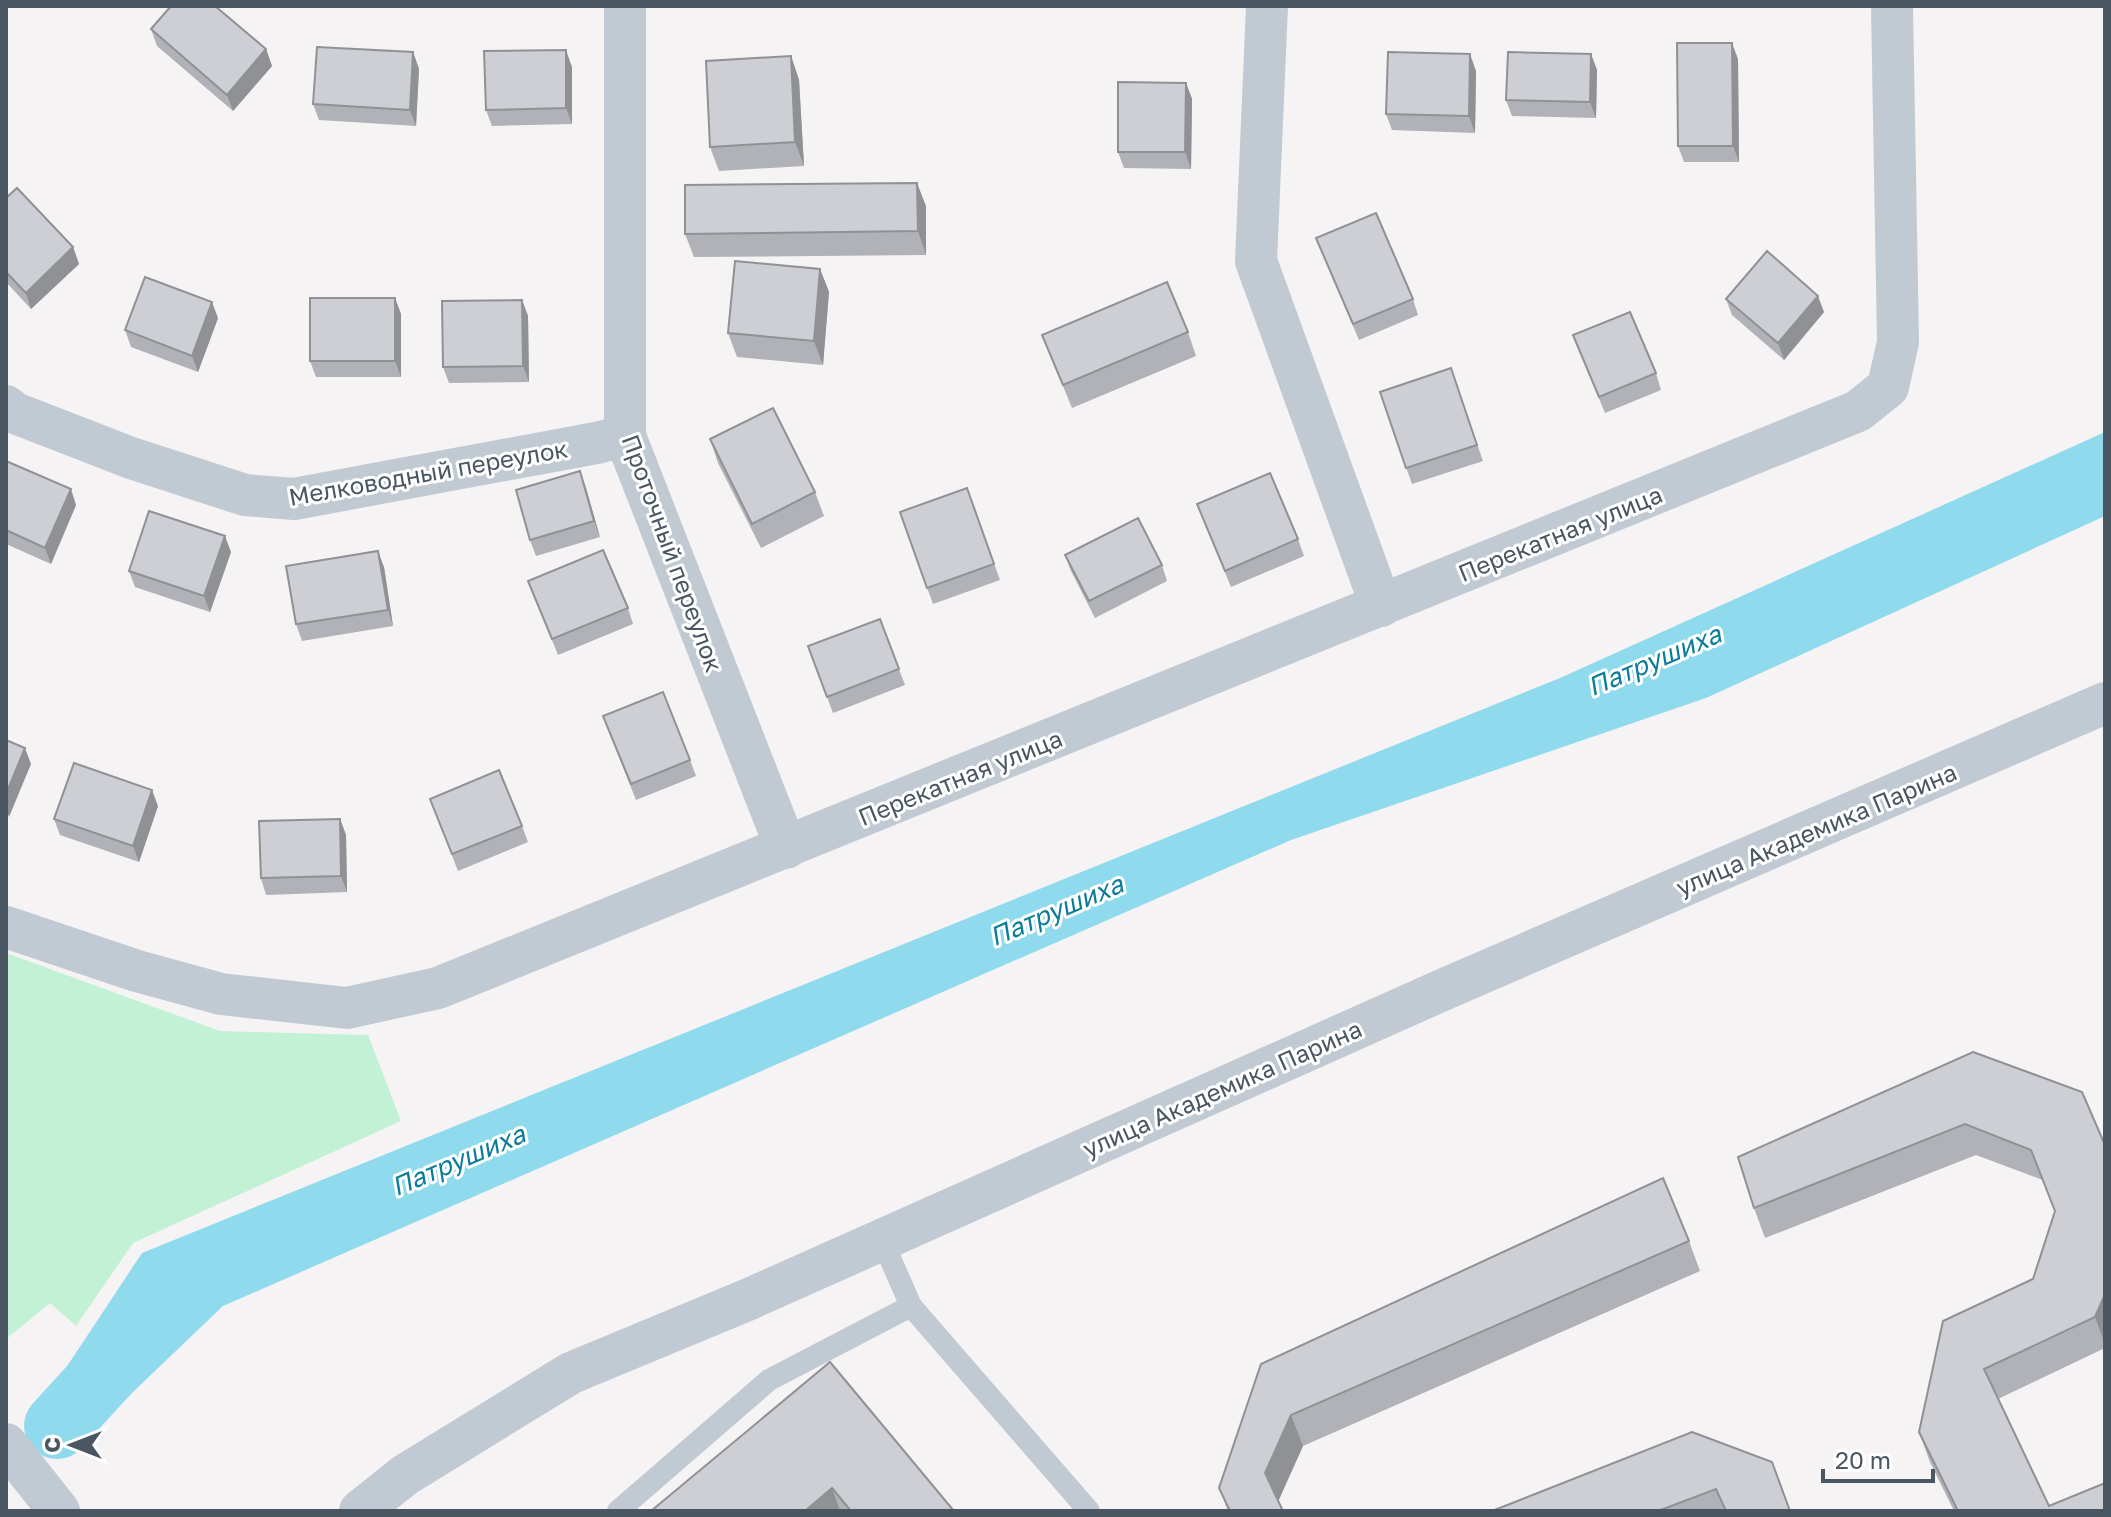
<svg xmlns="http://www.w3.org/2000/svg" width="2111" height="1517" font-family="'Golos Text',sans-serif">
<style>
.green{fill:#c3f1d5}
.water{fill:#90daee}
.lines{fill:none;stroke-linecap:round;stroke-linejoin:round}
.river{stroke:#90daee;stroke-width:66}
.lane{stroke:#c1cad2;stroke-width:22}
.street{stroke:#c1cad2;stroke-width:42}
.wall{fill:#b0b2b7}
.shaded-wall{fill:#909195}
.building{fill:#cdcfd5;stroke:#909195;stroke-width:2}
.labels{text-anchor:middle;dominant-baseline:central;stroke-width:6;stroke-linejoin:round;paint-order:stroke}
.street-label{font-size:24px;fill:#4a5661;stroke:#fff}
.water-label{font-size:26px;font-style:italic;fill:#0c7c9b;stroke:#fff}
</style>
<rect width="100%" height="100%" fill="#f5f3f3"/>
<!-- green -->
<polygon class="green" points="6,953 220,1031 368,1035 401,1121 133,1243 76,1326 50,1303 6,1339"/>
<!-- water -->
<polygon class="water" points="2105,432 2105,516 1706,698 1291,840 223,1306 90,1433 50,1392 142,1253 1560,678"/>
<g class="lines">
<!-- river -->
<polyline class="river" points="57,1426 130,1346"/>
<!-- lane -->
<g class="lane">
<polyline points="882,1240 911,1306 1089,1511"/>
<polyline points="618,1511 769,1380 911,1306"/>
</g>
<!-- street -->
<g class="street">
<polyline points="625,6 625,436 786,848"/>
<polyline points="1267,6 1256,261 1381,606"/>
<polyline points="6,406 15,413 131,458 245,495 294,499 596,443 625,436"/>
<polyline points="6,927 137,971 221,994 347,1008 438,988 1858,411 1888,387 1898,342 1892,6"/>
<polyline points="6,1444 59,1511"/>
<polyline points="360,1511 405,1475 571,1373 747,1300 1447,988 2105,703"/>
</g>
</g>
<!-- wall -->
<g class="wall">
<polygon points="151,29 266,49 272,66 233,111 157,46"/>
<polygon points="413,52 419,69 416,126 319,120 313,104"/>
<polygon points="1591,54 1597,70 1596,118 1512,116 1506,100"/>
<polygon points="791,56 799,80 804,166 719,171 710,147"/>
<polygon points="1738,59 1739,162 1684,162 1678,146"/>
<polygon points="572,67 572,124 492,126 486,110"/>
<polygon points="1476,71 1475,133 1392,130 1386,114"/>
<polygon points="1186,83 1192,99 1191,169 1124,168 1118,152"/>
<polygon points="6,198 73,247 79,264 31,309 6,282"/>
<polygon points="926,206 926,255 694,257 685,234"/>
<polygon points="1316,238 1413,299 1418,315 1359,340"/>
<polygon points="820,269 829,292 823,365 737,357 728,333"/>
<polygon points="395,298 401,314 401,377 316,377 310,361"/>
<polygon points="1726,299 1824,312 1784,360 1732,315"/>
<polygon points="522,300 528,316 529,382 449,383 443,367"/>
<polygon points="218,318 198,372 131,347 125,330"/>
<polygon points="1188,332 1196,356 1072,408 1042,335"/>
<polygon points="1573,335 1656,373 1661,390 1605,413"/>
<polygon points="1451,368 1483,461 1412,484 1380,392"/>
<polygon points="710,439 815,492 824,516 761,548 718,463"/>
<polygon points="6,461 76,505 51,564 6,544"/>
<polygon points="580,471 600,537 536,556 530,540"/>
<polygon points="967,488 1000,580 933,604 900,512"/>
<polygon points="1197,504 1298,539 1304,556 1231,587"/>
<polygon points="231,552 210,612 135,587 129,571"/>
<polygon points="1065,555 1162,565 1167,581 1095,618 1071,571"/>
<polygon points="384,567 393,626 302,641 296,624"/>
<polygon points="528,581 628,608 633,624 558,655"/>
<polygon points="880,619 905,685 833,713 808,646"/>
<polygon points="609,732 690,760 696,776 636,800"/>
<polygon points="430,799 522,826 528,842 458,871"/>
<polygon points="158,806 139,862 60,835 54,819"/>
<polygon points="340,819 346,835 347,892 266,895 261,878"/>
<polygon points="1973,1052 2105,1145 2105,1348 1998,1399 2049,1506 2105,1511 1954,1511 1930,1462 1919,1432 2033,1279 2055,1213 2043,1180 1976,1155 1765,1238 1754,1208"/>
<polygon points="1689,1241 1700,1271 1303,1446 1278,1501 1283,1511 1228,1511 1219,1488 1261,1364"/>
<polygon points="830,1362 954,1511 651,1511"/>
<polygon points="1692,1432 1790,1511 1492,1511"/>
</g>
<!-- shaded-wall -->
<g class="shaded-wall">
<polygon points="1732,43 1738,59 1739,162 1733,146"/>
<polygon points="266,49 272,66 233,111 227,95"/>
<polygon points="566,50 572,67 572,124 566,108"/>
<polygon points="413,52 419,69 416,126 410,110"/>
<polygon points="1470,54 1476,71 1475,133 1469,116"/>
<polygon points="1591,54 1597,70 1596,118 1590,102"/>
<polygon points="791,56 799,80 804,166 795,142"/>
<polygon points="1186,83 1192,99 1191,169 1185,152"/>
<polygon points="917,183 926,206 926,255 918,231"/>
<polygon points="73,247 79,264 31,309 26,293"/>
<polygon points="820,269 829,292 823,365 814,341"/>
<polygon points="1818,296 1824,312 1784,360 1778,343"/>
<polygon points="395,298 401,314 401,377 395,361"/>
<polygon points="522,300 528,316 529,382 523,366"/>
<polygon points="212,302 218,318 198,372 192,356"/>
<polygon points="580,471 586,488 600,537 594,521"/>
<polygon points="71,489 76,505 51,564 45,548"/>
<polygon points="225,536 231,552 210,612 204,596"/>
<polygon points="378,551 384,567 393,626 388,610"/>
<polygon points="25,748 31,764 9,817 6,808 6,794"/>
<polygon points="152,790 158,806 139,862 133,846"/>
<polygon points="340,819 346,835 347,892 341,876"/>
<polygon points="2105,1294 2105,1344 2095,1317"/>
<polygon points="1291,1415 1303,1446 1277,1504 1265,1473"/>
<polygon points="832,1488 840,1511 805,1511"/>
</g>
<!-- building -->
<g class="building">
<polygon points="171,6 215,6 266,49 227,95 151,29"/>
<polygon points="1677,43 1732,43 1733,146 1678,146"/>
<polygon points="317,47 413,52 410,110 313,104"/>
<polygon points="566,50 566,108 486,110 484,51"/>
<polygon points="1388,52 1470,54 1469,116 1386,114"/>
<polygon points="1508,52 1591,54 1590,102 1506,100"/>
<polygon points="791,56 795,142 710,147 706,61"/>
<polygon points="1118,82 1186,83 1185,152 1118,152"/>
<polygon points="917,183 918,231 685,234 685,185"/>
<polygon points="17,188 73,247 26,293 6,272 6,198"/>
<polygon points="1376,213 1413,299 1353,324 1316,238"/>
<polygon points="1767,251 1818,296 1778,343 1726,299"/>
<polygon points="735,261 820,269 814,341 728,333"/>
<polygon points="145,277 212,302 192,356 125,330"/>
<polygon points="1167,282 1188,332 1063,385 1042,335"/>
<rect x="310" y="298" width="85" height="63"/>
<polygon points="522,300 523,366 443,367 442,301"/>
<polygon points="1630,312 1656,373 1599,397 1573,335"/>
<polygon points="1451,368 1477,445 1406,468 1380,392"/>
<polygon points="773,408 815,492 752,524 710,439"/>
<polygon points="6,461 71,489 45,548 6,530"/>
<polygon points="580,471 594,521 530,540 516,490"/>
<polygon points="1270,473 1298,539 1225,571 1197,504"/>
<polygon points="967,488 994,564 927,588 900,512"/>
<polygon points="149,511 225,536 204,596 129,571"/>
<polygon points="1138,518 1162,565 1089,601 1065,555"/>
<polygon points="603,550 628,608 552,639 528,581"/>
<polygon points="378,551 388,610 296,624 286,566"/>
<polygon points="880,619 899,669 827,697 808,646"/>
<polygon points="663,692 690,760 631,784 603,716"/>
<polygon points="6,740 25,748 6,794"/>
<polygon points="74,763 152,790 133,846 54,819"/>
<polygon points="499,770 522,826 452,854 430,799"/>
<polygon points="340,819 341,876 261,878 259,821"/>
<polygon points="1973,1052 2082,1092 2105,1145 2105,1294 2095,1317 1984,1369 2049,1506 2105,1483 2105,1511 1958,1511 1919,1432 1943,1321 2033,1279 2055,1211 2031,1150 1965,1124 1754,1208 1738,1157"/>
<polygon points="1663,1178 1689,1241 1291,1415 1265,1473 1283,1511 1230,1511 1219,1488 1261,1364"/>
<polygon points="830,1362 954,1511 851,1511 832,1488 805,1511 651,1511"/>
<polygon points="1692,1432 1772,1462 1790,1511 1726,1511 1716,1489 1658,1511 1492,1511"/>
</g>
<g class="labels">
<!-- street labels -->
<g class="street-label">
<text transform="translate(428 472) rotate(-10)">Мелководный переулок</text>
<text transform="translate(1560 533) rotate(-22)">Перекатная улица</text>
<text transform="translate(673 553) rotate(70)">Проточный переулок</text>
<text transform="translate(960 777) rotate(-22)">Перекатная улица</text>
<text transform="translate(1816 829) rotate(-23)">улица Академика Парина</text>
<text transform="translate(1222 1088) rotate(-24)">улица Академика Парина</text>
</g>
<!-- water labels -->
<g class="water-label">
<text transform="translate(1654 660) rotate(-23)">Патрушиха</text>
<text transform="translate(1056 910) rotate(-23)">Патрушиха</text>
<text transform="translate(458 1160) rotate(-23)">Патрушиха</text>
</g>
</g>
<!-- border -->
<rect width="2111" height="1517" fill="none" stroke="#4a5661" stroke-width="16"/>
<!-- north arrow -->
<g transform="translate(72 1445) rotate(270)" stroke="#ffffff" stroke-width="6" paint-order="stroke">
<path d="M0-6L14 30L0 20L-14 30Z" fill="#4a5661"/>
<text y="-12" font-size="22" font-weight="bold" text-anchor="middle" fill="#4a5661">С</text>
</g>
<!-- scale -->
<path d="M1823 1469v12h110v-12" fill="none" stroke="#4a5661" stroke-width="4"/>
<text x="1835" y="1469" font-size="24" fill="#4a5661" stroke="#ffffff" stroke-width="6" paint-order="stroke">20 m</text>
</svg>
